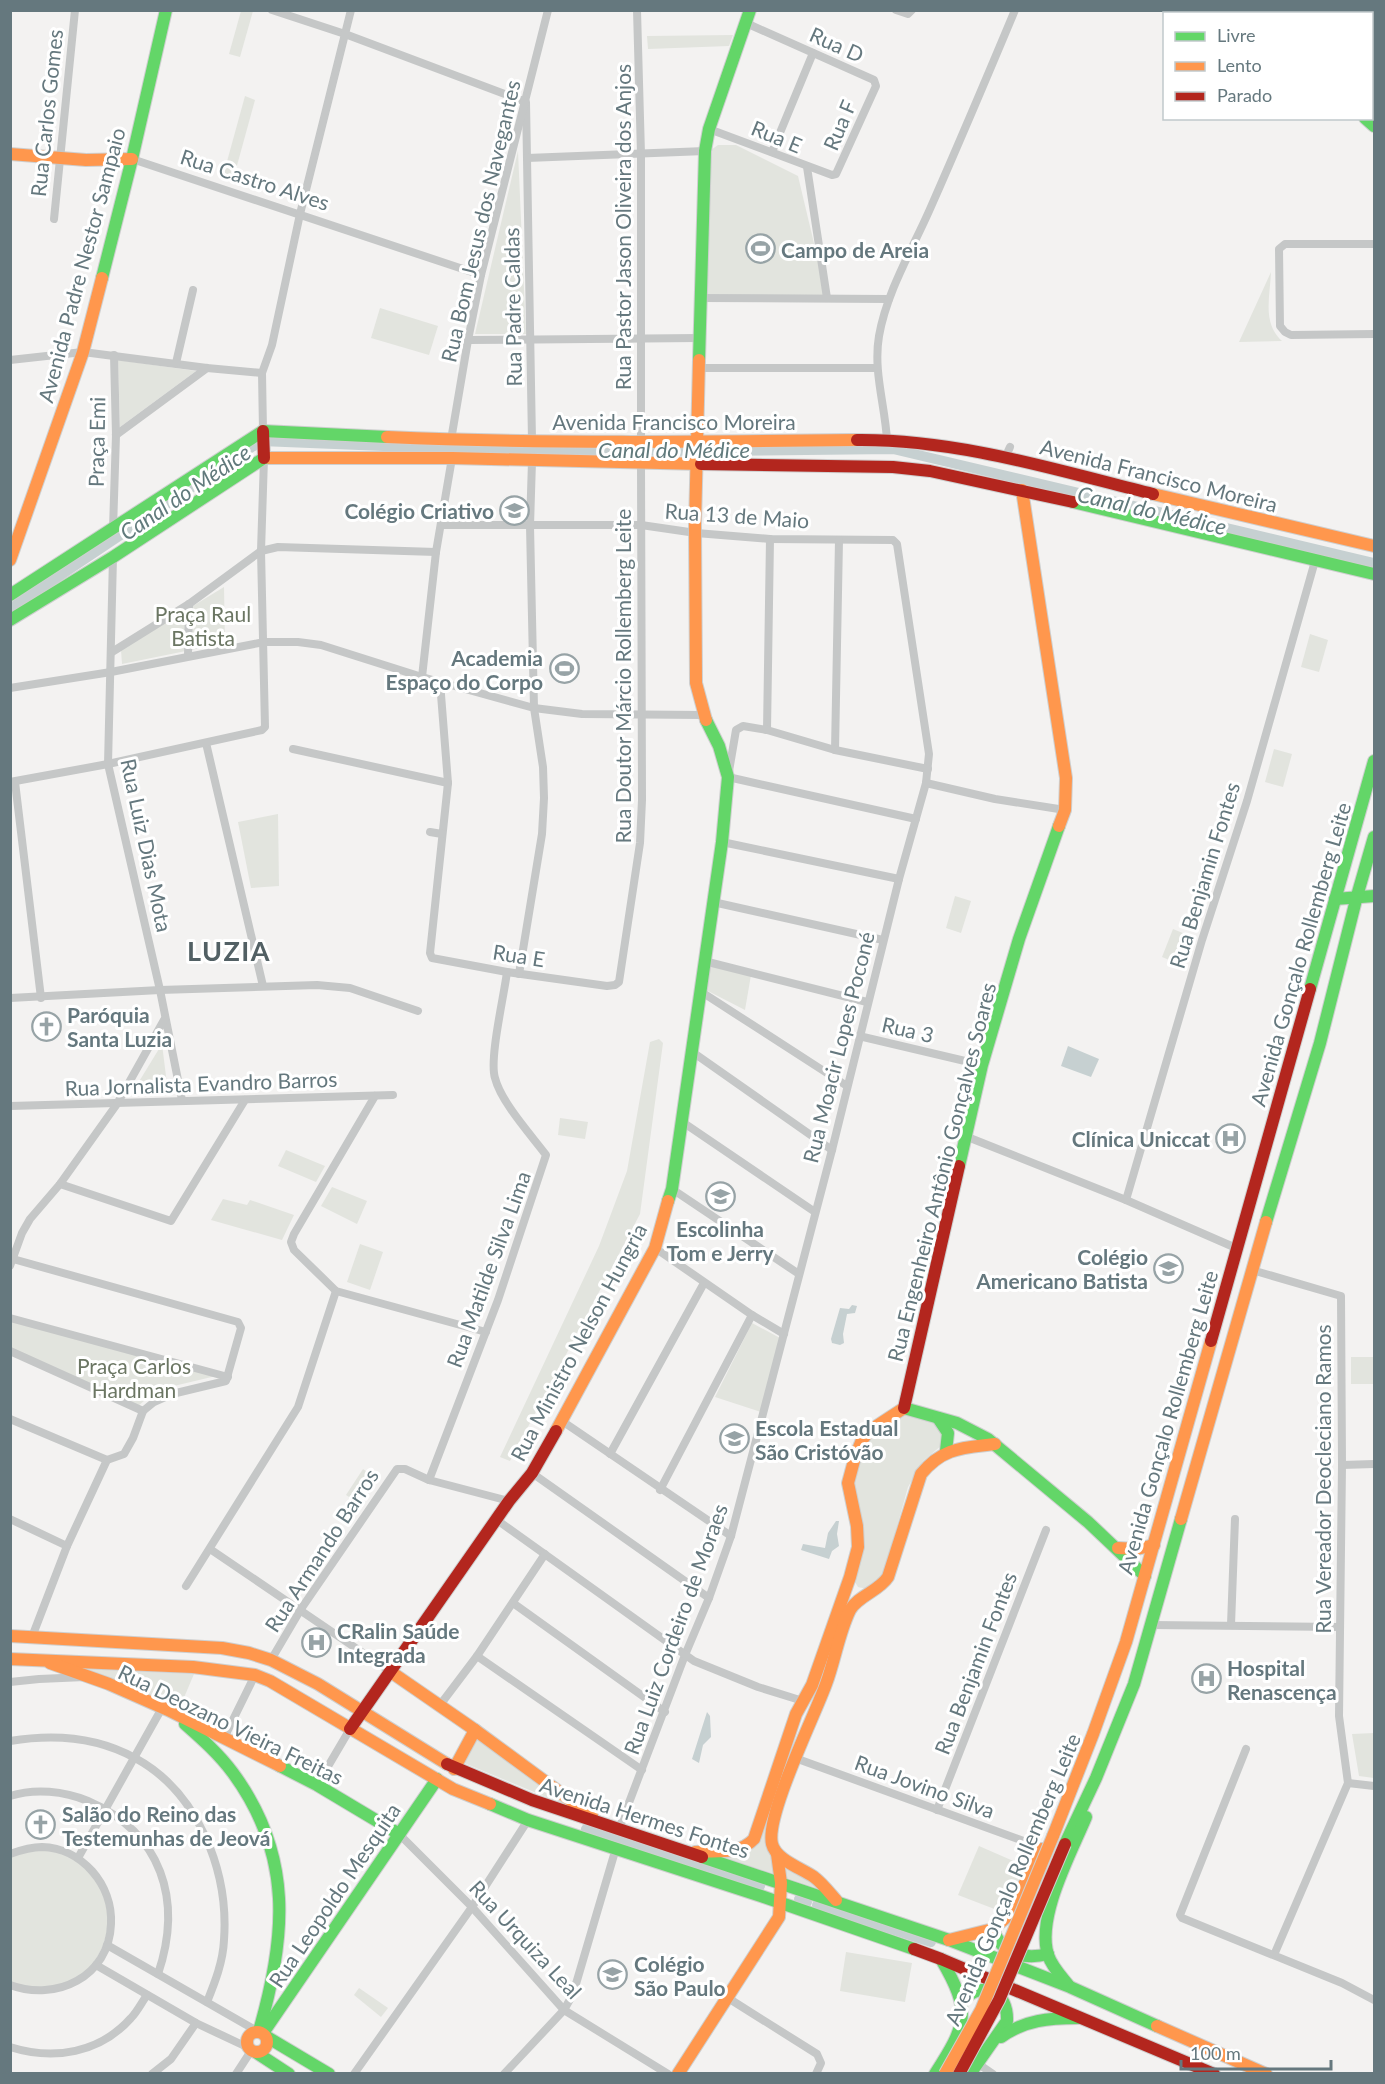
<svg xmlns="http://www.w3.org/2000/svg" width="1385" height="2084" font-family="Lato,sans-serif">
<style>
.green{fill:#e2e4de}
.water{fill:#c6d0d1}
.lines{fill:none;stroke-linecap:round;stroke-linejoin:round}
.canal{stroke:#c6d0d1;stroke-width:10}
.fast-casing{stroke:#cecfcf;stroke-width:14}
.slow-casing{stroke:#cecfcf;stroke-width:14}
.jam-casing{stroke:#cecfcf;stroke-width:14}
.street{stroke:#c5c7c7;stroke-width:8}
.fast{stroke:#63d668;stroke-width:12}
.slow{stroke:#ff974d;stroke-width:12}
.jam{stroke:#b3261e;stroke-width:12}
.slow-bridge-casing{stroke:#cecfcf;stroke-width:14;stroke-linecap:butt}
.jam-bridge-casing{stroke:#cecfcf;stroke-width:14;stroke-linecap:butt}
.slow-bridge{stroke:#ff974d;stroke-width:12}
.jam-bridge{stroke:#b3261e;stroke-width:12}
.labels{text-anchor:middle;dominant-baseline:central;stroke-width:6;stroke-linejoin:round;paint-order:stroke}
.street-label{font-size:21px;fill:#65787e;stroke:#fff}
.poi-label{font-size:21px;font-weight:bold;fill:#65787e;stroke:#fff;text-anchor:start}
.park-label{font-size:21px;fill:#6b7663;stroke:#fff}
.water-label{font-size:22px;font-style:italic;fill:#617a7c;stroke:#fff}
.district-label{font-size:27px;font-weight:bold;letter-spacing:1.5px;fill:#526064;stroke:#fff}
</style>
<rect width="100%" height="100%" fill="#f3f2f1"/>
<!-- green -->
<g class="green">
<polygon points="241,11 253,11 240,57 229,54"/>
<polygon points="733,35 729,46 648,49 647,36"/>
<polygon points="245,96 255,100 233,180 223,176"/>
<polygon points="718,145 736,145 798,176 827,298 707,294 711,150"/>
<polygon points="518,151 526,334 475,334"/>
<path d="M1271,272C1270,297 1262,323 1282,341L1239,342Z"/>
<polygon points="380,308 438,326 429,355 371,338"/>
<polygon points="118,360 196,371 120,427"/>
<polygon points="224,587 225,643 122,664 121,650"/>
<polygon points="1310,634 1328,640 1319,672 1301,667"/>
<polygon points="1274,749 1292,754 1283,787 1265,782"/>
<polygon points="278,814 279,886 251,888 238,822"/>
<polygon points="955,896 971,901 961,933 946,928"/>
<polygon points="1173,929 1190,936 1179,964 1162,957"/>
<polygon points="710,966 751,975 745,1010 706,990"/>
<polygon points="659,1039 663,1043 640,1214 510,1461 500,1457 599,1246 627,1171 650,1042"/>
<polygon points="162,1044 168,1092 132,1093"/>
<polygon points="560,1118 588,1122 585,1139 558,1135"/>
<polygon points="286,1150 325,1166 316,1182 278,1166"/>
<polygon points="332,1187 367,1201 357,1224 321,1206"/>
<polygon points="223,1199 247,1205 250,1200 294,1215 282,1240 211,1220"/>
<polygon points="360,1244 383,1252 370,1290 347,1282"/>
<polygon points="10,1319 220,1375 157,1390 138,1406 11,1350"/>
<polygon points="752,1323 780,1338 761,1412 715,1397"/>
<rect x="1351" y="1357" width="23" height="27"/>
<path d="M921,1414L932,1420L945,1436L942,1445L923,1461L908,1487L882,1580C873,1586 869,1590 858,1587L855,1582L852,1488L860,1457L874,1428L904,1415Z"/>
<polygon points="363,1469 373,1476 357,1502 346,1495"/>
<polygon points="84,1669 194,1674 180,1707"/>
<polygon points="1374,1733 1374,1778 1359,1776 1352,1734"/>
<polygon points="477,1740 573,1808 464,1763"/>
<path d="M770,1806L774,1808L769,1836L802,1874L817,1884L814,1887L723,1857C730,1856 740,1857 747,1853C762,1843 767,1823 770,1806Z"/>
<polygon points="979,1846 1025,1866 1010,1896 997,1910 958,1895"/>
<path d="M27,1851C35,1851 43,1850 51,1851C113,1860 128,1944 77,1978C68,1983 57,1989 47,1989C36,1990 22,1985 11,1983V1857Z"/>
<polygon points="846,1952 912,1963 905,2002 840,1991"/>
<polygon points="359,1988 388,2008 381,2017 354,1995"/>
</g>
<!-- water -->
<g class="water">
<polygon points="1068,1046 1099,1059 1091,1077 1061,1066"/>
<polygon points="852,1305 857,1306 855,1313 847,1314 843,1334 844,1343 840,1345 832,1343 831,1339 840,1308 849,1309"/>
<polygon points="836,1521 839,1521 837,1534 839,1546 832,1551 829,1559 801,1550 803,1544 825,1548 828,1533"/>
<polygon points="707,1712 710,1716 711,1737 703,1745 699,1763 692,1759"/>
</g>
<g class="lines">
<!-- canal -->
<g class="canal">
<polyline points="10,609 261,441 457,449 708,451 893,449 1374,563"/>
<polyline points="586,1829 760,1886"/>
<polyline points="799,1899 807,1902"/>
<polyline points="817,1905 931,1942"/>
</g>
<defs>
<g id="fast">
<polyline points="1230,10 1233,14"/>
<polyline points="1365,118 1374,126"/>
<polyline points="102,278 132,159 166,10"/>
<polyline points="699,360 705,151 709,129 750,10"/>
<polyline points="1073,502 1374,574"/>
<polyline points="10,595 263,431 387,437"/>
<polyline points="10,620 113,557 264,458 269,458"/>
<polyline points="1335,899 1374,896"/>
<polyline points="1310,989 1374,761"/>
<polyline points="959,1166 982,1065 1019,939 1059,826"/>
<polyline points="668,1201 672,1189 722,842 728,777 719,746 706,720"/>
<polyline points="1266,1222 1320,1043 1357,896 1374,837"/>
<polyline points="904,1408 957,1423 988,1439 1088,1522 1145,1576"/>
<polyline points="938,1418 948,1433 946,1451"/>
<path d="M185,1724C202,1739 219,1754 233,1773C294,1856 286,1938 259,2031"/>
<polyline points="280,1766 317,1785 399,1834"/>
<polyline points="490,1804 528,1820 761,1896 914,1949"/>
<polyline points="1065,1844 1096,1778 1134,1684 1181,1519"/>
<polyline points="702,1857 949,1940 1070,1987 1157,2026"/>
<path d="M993,1929C1001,1954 1024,1960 1048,1954"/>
<path d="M1069,1986C1061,1976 1052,1967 1048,1955C1036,1917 1071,1853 1086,1817"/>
<path d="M963,2000C985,1979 1008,1992 1007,2021L970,2074"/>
<polyline points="263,2033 437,1779"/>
<polyline points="267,2037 329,2074"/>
<path d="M1001,2037C1025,2020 1049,2018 1078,2018"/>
<polyline points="257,2053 289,2074"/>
<path d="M935,2074C967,2024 972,2012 941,1959"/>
</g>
<g id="slow">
<polyline points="1362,10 1370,14"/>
<polyline points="10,154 86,160 132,159"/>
<polyline points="699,360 695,525 696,683 706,720"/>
<path d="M387,437C544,444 700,442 857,440"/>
<polyline points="269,458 452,458 701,464"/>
<polyline points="1022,490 1066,778 1065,810 1059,826"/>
<polyline points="1153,494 1374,546"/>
<polyline points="10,560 83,352 102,278"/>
<polyline points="556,1431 655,1248 668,1201"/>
<polyline points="1181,1519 1266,1222"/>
<polyline points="1118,1548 1137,1549 1154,1545"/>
<polyline points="10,1636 222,1648 249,1653 271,1660 318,1684 447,1764"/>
<polyline points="10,1659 193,1667 255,1675 270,1681 453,1789 490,1804"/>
<polyline points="50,1663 109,1684 168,1710 280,1766"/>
<polyline points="391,1672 475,1730 592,1816"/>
<polyline points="454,1769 475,1730"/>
<polyline points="1053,1836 1093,1734 1126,1642 1211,1341"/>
<path d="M695,1852C716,1850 738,1856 754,1839L796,1714L812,1685L850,1577L858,1547L857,1526L848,1483L855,1457L862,1440L869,1431L904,1408"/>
<path d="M836,1900C829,1892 822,1883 814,1877C801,1868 776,1860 772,1844C765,1816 815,1715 826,1684C835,1660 839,1632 850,1610C858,1596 879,1591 888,1577L921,1474C943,1447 963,1448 995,1444"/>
<polyline points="949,1940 993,1929 1009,1915 1042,1849"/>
<polyline points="1157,2026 1266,2074"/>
<circle cx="257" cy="2042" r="10"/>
<polyline points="678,2074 779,1917 781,1883 777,1854"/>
</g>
<g id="jam">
<polyline points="263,431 264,458"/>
<path d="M857,440C957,439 1056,470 1153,494"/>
<polyline points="701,464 893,467 930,471 1073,502"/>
<polyline points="1211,1341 1310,989"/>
<polyline points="904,1408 959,1166"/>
<polyline points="350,1729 509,1501 532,1473 556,1431"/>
<polyline points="447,1764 532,1800 702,1857"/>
<polyline points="914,1949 941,1959 1214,2074"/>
</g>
</defs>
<!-- fast casing -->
<use href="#fast" class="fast-casing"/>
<!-- slow casing -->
<use href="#slow" class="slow-casing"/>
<!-- jam casing -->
<use href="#jam" class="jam-casing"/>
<!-- street -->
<g class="street">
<polyline points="272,10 345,34 526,102 532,440"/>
<polyline points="637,10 641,154 641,443"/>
<polyline points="896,10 908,14 912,10"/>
<polyline points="709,129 832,175 836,174 876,86 874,80 746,23"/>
<polyline points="772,152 813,53"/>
<polyline points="527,158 705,151"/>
<polyline points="132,159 481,275"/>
<polyline points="807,167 827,298"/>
<polyline points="54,219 75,10"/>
<polyline points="1374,244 1285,244 1279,249 1280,326 1285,332 1291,335 1374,334"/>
<polyline points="700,298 889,299"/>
<polyline points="468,340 699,338"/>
<polyline points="10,360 83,352 207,368 262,373"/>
<polyline points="176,363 193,290"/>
<polyline points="699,368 877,368"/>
<polyline points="263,431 262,373 272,345 300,214 351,10"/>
<polyline points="116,435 207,368"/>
<polyline points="451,440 468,340 481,275 548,10"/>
<path d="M887,440C885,405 873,371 879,336C887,291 912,250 930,209C959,143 987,77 1015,10"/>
<polyline points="1005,458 1010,447"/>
<polyline points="441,525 641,525 696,533 770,539 893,540 897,544 929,754 926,783 899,879 832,1150 731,1536 709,1598 685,1655 619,1829"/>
<polyline points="113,529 116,435 114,355"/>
<polyline points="113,557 108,764 160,990 182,1100"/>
<polyline points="112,652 189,604 261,551 278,547 436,552"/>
<polyline points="188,656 189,604"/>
<polyline points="422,677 436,552 452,458"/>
<polyline points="440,682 448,783 430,953 432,958 507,972 607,986 615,985 619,982 640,843 642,800 641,463"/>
<polyline points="10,688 111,672 264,642 298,642 321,645 422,677 534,708 582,714 703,715"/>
<polyline points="767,730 770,539"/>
<polyline points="206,743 263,986"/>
<polyline points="293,749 448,783"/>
<polyline points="835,750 839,540"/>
<polyline points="10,782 108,764 262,730 265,727 261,551 264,458"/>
<polyline points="15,782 41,998"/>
<polyline points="926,783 995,799 1065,810"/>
<polyline points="916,819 728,777 736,730 743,726 767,730 835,750 928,769"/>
<polyline points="430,832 442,834"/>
<polyline points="722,842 899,879"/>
<polyline points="713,902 883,940"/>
<polyline points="704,961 867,1002"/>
<polyline points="519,974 542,834 544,798 543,767 534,708 530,526 532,461"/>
<polyline points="700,991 847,1086"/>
<polyline points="10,998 160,990 317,985 350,988 418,1011"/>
<polyline points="859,1036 982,1065"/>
<polyline points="691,1051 832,1150"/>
<polyline points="375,1096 294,1234 291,1242 294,1250 336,1291 486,1332"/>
<polyline points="10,1106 393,1095"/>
<polyline points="681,1121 815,1212"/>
<polyline points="965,1136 1126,1200 1236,1248"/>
<polyline points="60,1184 171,1221 245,1100"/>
<polyline points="672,1189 799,1274"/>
<polyline points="1126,1200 1202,940 1247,801 1315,561"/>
<polyline points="655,1248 752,1315 784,1334"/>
<polyline points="13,1259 238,1322 241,1328 226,1381 172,1394 154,1402 143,1411 133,1438 124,1454 107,1460 67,1546 32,1637"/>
<polyline points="10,1266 22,1233 30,1219 60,1184 117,1104 164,1020"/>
<polyline points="1252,1270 1341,1296 1342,1465 1339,1716 1348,1783 1274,1955"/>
<polyline points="10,1318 228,1377"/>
<polyline points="10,1351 143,1411"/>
<polyline points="10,1419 107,1460"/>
<polyline points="562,1421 731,1536"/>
<polyline points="610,1454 704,1283"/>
<polyline points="1342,1465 1374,1464"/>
<polyline points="532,1473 709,1598"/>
<path d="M429,1480L498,1300L546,1155C531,1135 501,1102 495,1078C489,1059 504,996 507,972"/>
<polyline points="660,1490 752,1315"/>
<polyline points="10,1519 67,1546"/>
<polyline points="497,1520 694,1661 758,1687 803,1701"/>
<polyline points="210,1549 391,1672"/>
<polyline points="186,1586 298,1407 336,1291"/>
<polyline points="513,1603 665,1712"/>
<polyline points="1151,1625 1339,1627"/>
<polyline points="1231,1625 1235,1519"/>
<polyline points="477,1656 642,1770"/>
<polyline points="271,1660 301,1609 397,1469 405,1469 429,1480 509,1501"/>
<polyline points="10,1682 39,1679 85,1677"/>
<polyline points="440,1705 477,1656 545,1554"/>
<polyline points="224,1738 255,1675"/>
<path d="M10,1741C52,1734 97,1737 135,1758C198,1792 229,1871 224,1940C223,1962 215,1982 207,2002"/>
<polyline points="1246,1749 1180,1915 1182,1918 1342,1983 1374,2000"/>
<polyline points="795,1758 1043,1848"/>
<polyline points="1348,1783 1374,1786"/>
<polyline points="317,1785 350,1729"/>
<path d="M10,1796C35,1788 64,1791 88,1801C162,1833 183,1900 158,1974"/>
<polyline points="937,1810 1046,1530"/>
<polyline points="399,1834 472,1907 564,2010 668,2074"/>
<path d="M10,1854C21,1850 31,1847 42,1847C82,1848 113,1885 111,1924C109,1977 56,2002 10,1985"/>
<polyline points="78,1858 162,1708"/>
<polyline points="107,1945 257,2031"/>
<polyline points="96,1965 196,2023 249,2048"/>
<polyline points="728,1998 817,2054 821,2063 816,2074"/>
<path d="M10,2047C54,2061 100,2053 131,2018C137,2012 142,2002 147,1995"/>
<polyline points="977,2063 993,2074"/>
<polyline points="152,2074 171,2059 196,2023"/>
<polyline points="236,2074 251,2051"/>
<polyline points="354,2074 472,1907 528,1820"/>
<polyline points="504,2074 564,2010 573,1994 616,1848"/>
</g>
<!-- fast -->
<use href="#fast" class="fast"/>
<!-- slow -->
<use href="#slow" class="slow"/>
<!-- jam -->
<use href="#jam" class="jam"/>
<defs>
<polyline id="slow-bridge" points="945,2074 981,2010 1053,1836"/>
<polyline id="jam-bridge" points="959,2074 999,2000 1065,1844"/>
</defs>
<!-- slow-bridge casing -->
<use href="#slow-bridge" class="slow-bridge-casing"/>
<!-- jam-bridge casing -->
<use href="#jam-bridge" class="jam-bridge-casing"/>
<!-- slow-bridge -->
<use href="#slow-bridge" class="slow-bridge"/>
<!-- jam-bridge -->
<use href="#jam-bridge" class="jam-bridge"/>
</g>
<!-- icons -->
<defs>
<symbol id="stadium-ring" viewBox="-11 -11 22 22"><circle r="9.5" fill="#fff" stroke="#97a3a6" stroke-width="1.5"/><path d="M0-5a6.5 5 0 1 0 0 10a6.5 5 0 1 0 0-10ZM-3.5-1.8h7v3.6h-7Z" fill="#97a3a6"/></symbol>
<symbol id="school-ring" viewBox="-11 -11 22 22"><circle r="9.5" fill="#fff" stroke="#97a3a6" stroke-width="1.5"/><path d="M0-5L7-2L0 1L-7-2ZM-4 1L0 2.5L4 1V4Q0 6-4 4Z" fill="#97a3a6"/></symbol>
<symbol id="church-ring" viewBox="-11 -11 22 22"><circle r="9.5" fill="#fff" stroke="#97a3a6" stroke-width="1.5"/><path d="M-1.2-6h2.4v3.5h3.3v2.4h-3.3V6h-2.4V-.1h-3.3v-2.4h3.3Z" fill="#97a3a6"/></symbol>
<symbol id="hospital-ring" viewBox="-11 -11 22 22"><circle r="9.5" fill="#fff" stroke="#97a3a6" stroke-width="1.5"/><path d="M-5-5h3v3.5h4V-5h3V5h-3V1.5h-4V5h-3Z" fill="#97a3a6"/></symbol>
</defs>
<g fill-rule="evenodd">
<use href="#stadium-ring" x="744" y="232" width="33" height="33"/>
<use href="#school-ring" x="498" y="494" width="33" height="33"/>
<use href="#stadium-ring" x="548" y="652" width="33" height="33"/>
<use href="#church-ring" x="30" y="1010" width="33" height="33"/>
<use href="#hospital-ring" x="1214" y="1122" width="33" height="33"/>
<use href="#school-ring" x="704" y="1180" width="33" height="33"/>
<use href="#school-ring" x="1152" y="1252" width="33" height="33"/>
<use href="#school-ring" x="718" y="1422" width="33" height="33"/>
<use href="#hospital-ring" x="300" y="1626" width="33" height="33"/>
<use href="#hospital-ring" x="1190" y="1662" width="33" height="33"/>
<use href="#church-ring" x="24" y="1808" width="33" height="33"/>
<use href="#school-ring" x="596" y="1958" width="33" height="33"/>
</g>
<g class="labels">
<!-- street labels -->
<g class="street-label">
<text transform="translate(837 44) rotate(24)">Rua D</text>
<text transform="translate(46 113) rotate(-84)">Rua Carlos Gomes</text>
<text transform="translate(839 125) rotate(-67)">Rua F</text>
<text transform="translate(777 136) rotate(22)">Rua E</text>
<text transform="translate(255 179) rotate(18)">Rua Castro Alves</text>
<text transform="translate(480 221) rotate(-77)">Rua Bom Jesus dos Navegantes</text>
<text transform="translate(622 227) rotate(-90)">Rua Pastor Jason Oliveira dos Anjos</text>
<text transform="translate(81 265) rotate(-75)">Avenida Padre Nestor Sampaio</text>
<text transform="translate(512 307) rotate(-91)">Rua Padre Caldas</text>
<text x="674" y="421">Avenida Francisco Moreira</text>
<text transform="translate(96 442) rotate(-89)">Praça Emi</text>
<text transform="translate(1159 475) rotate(14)">Avenida Francisco Moreira</text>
<text transform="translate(737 515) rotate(4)">Rua 13 de Maio</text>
<text transform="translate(622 676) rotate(-90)">Rua Doutor Márcio Rollemberg Leite</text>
<text transform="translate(147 845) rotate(78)">Rua Luiz Dias Mota</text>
<text transform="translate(1204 875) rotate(-73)">Rua Benjamin Fontes</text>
<text transform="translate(1300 954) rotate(-74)">Avenida Gonçalo Rollemberg Leite</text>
<text transform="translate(519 955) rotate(9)">Rua E</text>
<text transform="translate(908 1029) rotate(13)">Rua 3</text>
<text transform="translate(838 1047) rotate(-76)">Rua Moacir Lopes Poconé</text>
<text transform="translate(201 1083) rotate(-2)">Rua Jornalista Evandro Barros</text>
<text transform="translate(941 1172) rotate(-76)">Rua Engenheiro Antônio Gonçalves Soares</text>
<text transform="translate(488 1269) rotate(-70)">Rua Matilde Silva Lima</text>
<text transform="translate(578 1342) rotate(-62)">Rua Ministro Nelson Hungria</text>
<text transform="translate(1167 1422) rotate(-74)">Avenida Gonçalo Rollemberg Leite</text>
<text transform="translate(1322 1479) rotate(-90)">Rua Vereador Deocleciano Ramos</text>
<text transform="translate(321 1550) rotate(-57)">Rua Armando Barros</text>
<text transform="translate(675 1629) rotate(-70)">Rua Luiz Cordeiro de Moraes</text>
<text transform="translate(975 1663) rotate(-69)">Rua Benjamin Fontes</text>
<text transform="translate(231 1724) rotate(26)">Rua Deozano Vieira Freitas</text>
<text transform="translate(925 1786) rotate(20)">Rua Jovino Silva</text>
<text transform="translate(645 1817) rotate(18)">Avenida Hermes Fontes</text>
<text transform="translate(1012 1879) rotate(-67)">Avenida Gonçalo Rollemberg Leite</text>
<text transform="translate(334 1895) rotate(-56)">Rua Leopoldo Mesquita</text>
<text transform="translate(526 1939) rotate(47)">Rua Urquiza Leal</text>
</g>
<!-- poi labels -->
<g class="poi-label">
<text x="781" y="249">Campo de Areia</text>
<text x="494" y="510" text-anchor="end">Colégio Criativo</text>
<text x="543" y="657" text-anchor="end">Academia<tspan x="543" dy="24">Espaço do Corpo</tspan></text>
<text x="67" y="1014">Paróquia<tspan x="67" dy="24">Santa Luzia</tspan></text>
<text x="1210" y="1138" text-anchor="end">Clínica Uniccat</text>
<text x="720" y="1228" text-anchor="middle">Escolinha<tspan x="720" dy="24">Tom e Jerry</tspan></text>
<text x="1148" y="1256" text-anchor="end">Colégio<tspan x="1148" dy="24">Americano Batista</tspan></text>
<text x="755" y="1427">Escola Estadual<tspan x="755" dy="24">São Cristóvão</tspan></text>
<text x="337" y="1630">CRalin Saúde<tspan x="337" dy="24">Integrada</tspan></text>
<text x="1227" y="1667">Hospital<tspan x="1227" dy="24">Renascença</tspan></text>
<text x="62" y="1813">Salão do Reino das<tspan x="62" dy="24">Testemunhas de Jeová</tspan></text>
<text x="634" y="1963">Colégio<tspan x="634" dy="24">São Paulo</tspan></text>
</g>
<!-- park labels -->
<g class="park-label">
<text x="203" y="613">Praça Raul<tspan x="203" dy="24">Batista</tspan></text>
<text x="134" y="1365">Praça Carlos<tspan x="134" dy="24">Hardman</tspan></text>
</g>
<!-- water labels -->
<g class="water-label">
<text x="674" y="449">Canal do Médice</text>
<text transform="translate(185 492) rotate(-34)">Canal do Médice</text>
<text transform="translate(1152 510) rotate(13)">Canal do Médice</text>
</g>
<!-- district labels -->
<g class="district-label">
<text x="229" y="950">LUZIA</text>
</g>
</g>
<!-- border -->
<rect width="1385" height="2084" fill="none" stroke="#65787e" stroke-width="24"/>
<!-- legend -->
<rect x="1163" y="12" width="210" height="108" fill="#ffffff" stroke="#c1c9cb" stroke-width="1.5"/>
<rect x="1175" y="32" width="30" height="9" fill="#63d668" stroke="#c1c9cb" stroke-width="1.5"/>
<text x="1217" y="42" font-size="18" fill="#65787e">Livre</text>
<rect x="1175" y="62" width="30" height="9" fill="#ff974d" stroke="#c1c9cb" stroke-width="1.5"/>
<text x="1217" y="72" font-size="18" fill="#65787e">Lento</text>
<rect x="1175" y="92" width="30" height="9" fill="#b3261e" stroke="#c1c9cb" stroke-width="1.5"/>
<text x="1217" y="102" font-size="18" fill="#65787e">Parado</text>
<!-- scale -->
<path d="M1181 2060v9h150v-9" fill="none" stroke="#65787e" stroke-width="3"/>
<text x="1190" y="2060" font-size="18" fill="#65787e" stroke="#ffffff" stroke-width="4.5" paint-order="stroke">100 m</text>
</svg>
